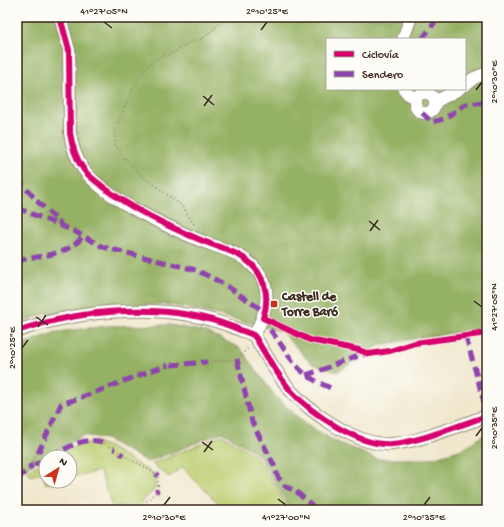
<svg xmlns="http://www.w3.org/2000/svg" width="504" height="527" font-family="'Gochi Hand',sans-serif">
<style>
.green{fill:#bcce71;stroke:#7c7c48}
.forest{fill:#95b163;stroke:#686e40;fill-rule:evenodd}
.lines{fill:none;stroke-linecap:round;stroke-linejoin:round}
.street-casing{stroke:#968875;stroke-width:14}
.path{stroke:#968875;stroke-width:2;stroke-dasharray:1 3;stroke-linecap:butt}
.street{stroke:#fff;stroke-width:12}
.quiet{stroke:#8e44ad;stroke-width:5;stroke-dasharray:10 5;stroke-linecap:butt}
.cycleway-casing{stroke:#fdfcf7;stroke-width:8}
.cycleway{stroke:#d6006c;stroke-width:6}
.ticks{fill:none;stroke:#3b2a1e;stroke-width:1.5}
.poi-dot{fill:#c8321e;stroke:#fdfcf7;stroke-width:1.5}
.labels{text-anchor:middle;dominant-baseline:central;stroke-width:3;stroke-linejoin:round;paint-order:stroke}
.poi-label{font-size:13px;font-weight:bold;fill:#3b2a1e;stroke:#fdfcf7;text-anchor:start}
.neatline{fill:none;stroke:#3b2a1e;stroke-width:1.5}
.ticks-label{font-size:10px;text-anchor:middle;fill:#3b2a1e}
</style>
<rect width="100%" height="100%" fill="#fdfcf7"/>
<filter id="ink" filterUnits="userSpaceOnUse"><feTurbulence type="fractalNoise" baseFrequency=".025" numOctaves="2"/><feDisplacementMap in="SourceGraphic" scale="8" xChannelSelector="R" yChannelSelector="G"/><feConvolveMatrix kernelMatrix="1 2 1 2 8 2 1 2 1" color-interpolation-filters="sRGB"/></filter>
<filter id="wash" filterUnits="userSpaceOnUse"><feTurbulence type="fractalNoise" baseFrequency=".012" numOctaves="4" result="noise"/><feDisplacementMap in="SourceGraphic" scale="16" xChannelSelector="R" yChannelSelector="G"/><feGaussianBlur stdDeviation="0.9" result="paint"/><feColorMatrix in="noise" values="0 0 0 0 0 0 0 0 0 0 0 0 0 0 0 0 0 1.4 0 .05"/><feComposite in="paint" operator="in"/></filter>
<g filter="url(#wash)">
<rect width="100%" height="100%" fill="#f0e7cc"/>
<!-- green -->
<g class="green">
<polygon points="222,435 256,456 290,510 225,510 182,467 169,477 152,464"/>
<path d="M96,442L109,447L155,475V489L136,508L130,505L112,507L100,471L70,477V457H52C67,448 79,443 96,442Z"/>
<polygon points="46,461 46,481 55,481 46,484 42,472 31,476 27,470"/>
</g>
<!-- forest -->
<g class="forest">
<path d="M17,17H487V329L423,337L380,345L337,372L311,363L281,331L198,310L163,304L45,314L17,324ZM327,39H465V89H327Z"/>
<polygon points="170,325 206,332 240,348 275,396 302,421 332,440 377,459 428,459 460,450 487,433 487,504 482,510 292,510 258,454 222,432 148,462 106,439 84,435 17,472 17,346 57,332 108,326"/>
</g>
</g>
<g filter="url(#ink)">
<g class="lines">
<defs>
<g id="street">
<path d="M60,17L69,50L70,133C72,147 76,159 84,170C108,201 168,227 204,242C220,248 238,252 251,264C275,285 267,311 254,336"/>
<polyline points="403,39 411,17"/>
<polyline points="465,85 474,78 487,73"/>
<polyline points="404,89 409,95 416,98"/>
<circle cx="425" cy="103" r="10"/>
<polyline points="435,102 459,89"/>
<path d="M17,331C83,309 167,301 233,327C239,330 247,332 253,335C257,338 260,346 263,350C271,364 280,377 290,390C311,413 359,447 392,444C419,442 460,425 487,416"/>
</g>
</defs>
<!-- street casing -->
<use href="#street" class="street-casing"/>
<!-- path -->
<g class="path">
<polyline points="194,224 182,206 141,175 125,159 115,145 115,130 134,86 144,70 155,59 175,52 192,41 202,39 218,25 220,17"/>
<polyline points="207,362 237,359 248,348"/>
<polyline points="168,365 171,365"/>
<polyline points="104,443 107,445"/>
<polyline points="110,446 113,449"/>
<polyline points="115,449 120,453"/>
<polyline points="123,455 156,474"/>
<polyline points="30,464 38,453"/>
<polyline points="31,467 34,465"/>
<polyline points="158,490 158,476"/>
<polyline points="138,510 156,492"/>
</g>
<!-- street -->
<use href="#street" class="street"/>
<!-- quiet -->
<g class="quiet">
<polyline points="422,39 439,17"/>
<polyline points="422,113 432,122 444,119 466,104 487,102"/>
<polyline points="17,178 38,202 61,224"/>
<polyline points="17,208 74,231 103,247 196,270 224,284 265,312"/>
<path d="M17,261C38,255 69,256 82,237"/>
<path d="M270,330C280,341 286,354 296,365C306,377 319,383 333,389"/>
<polyline points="466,337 487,413"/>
<polyline points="237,359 252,422 274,465 278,477 286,487 296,491 316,510"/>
<polyline points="171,365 207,362"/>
<path d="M306,375C327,369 345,359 367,354"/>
<polyline points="113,449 115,449"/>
<path d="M38,453L61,404C97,393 131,377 168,365"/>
<polyline points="120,453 123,455"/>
<path d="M51,457C67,448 85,435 104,443"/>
<polyline points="34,465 46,459"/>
<polyline points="156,474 158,476"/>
<polyline points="17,479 31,467 30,464"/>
<polyline points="156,492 158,490"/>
</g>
<defs>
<g id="cycleway">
<path d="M60,17L69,50L70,133C72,147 76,159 84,170C90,178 99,183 107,190C137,212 169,227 203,241C217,247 233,250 245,259C264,272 271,296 263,318L310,340L359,350L369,354L390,351L415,343L487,333"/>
<path d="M17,331C83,309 167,301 233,327C239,330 247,332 253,335C257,338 260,346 263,350C271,364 280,377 290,390C311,413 359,447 392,444C419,442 460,425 487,416"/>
</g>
</defs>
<!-- cycleway casing -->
<use href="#cycleway" class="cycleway-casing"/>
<!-- cycleway -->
<use href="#cycleway" class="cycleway"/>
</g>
</g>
<!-- ticks -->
<path class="ticks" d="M104,22L112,28M261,30L267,22M476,90L482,82M203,96L214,105M204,106L212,95M369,221L380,230M370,231L378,220M474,301L482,307M36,317L48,325M38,327L46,315M22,348L28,340M476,436L482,428M202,442L213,450M204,452L212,441M278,499L286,505M164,505L170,497M424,505L430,497"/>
<!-- markers -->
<rect class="poi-dot" x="270" y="300" width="8" height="8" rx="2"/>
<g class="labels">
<!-- poi labels -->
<g class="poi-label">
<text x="282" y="297">Castell de<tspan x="282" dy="15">Torre Baró</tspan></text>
</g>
</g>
<!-- margin -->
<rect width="504" height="527" fill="none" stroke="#fdfcf7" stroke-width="44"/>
<!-- legend -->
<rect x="326" y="38" width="140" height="52" fill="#fdfcf7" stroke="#afa8a0"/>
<rect x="334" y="51" width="20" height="6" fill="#d6006c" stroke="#afa8a0"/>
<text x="362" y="58" font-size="12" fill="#3b2a1e">Ciclovía</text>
<rect x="334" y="71" width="20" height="6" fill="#8e44ad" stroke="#afa8a0"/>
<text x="362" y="78" font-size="12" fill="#3b2a1e">Sendero</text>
<!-- north arrow -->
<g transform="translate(58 469) rotate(37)"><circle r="19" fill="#fdfcf7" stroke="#afa8a0"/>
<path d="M0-3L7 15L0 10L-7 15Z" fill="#c8321e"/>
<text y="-6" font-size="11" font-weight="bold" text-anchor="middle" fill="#3b2a1e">N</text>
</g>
<rect x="22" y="22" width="460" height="483" class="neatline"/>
<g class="ticks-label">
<text x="104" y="14">41°27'05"N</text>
<text x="267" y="14">2°10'25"E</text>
<text transform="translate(493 82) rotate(-90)" y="4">2°10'30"E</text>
<text transform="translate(493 307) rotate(-90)" y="4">41°27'05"N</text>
<text transform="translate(11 348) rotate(-90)" y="4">2°10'25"E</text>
<text transform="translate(493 428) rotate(-90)" y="4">2°10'35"E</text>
<text x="164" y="520">2°10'30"E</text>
<text x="286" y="520">41°27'00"N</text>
<text x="424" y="520">2°10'35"E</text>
</g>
</svg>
